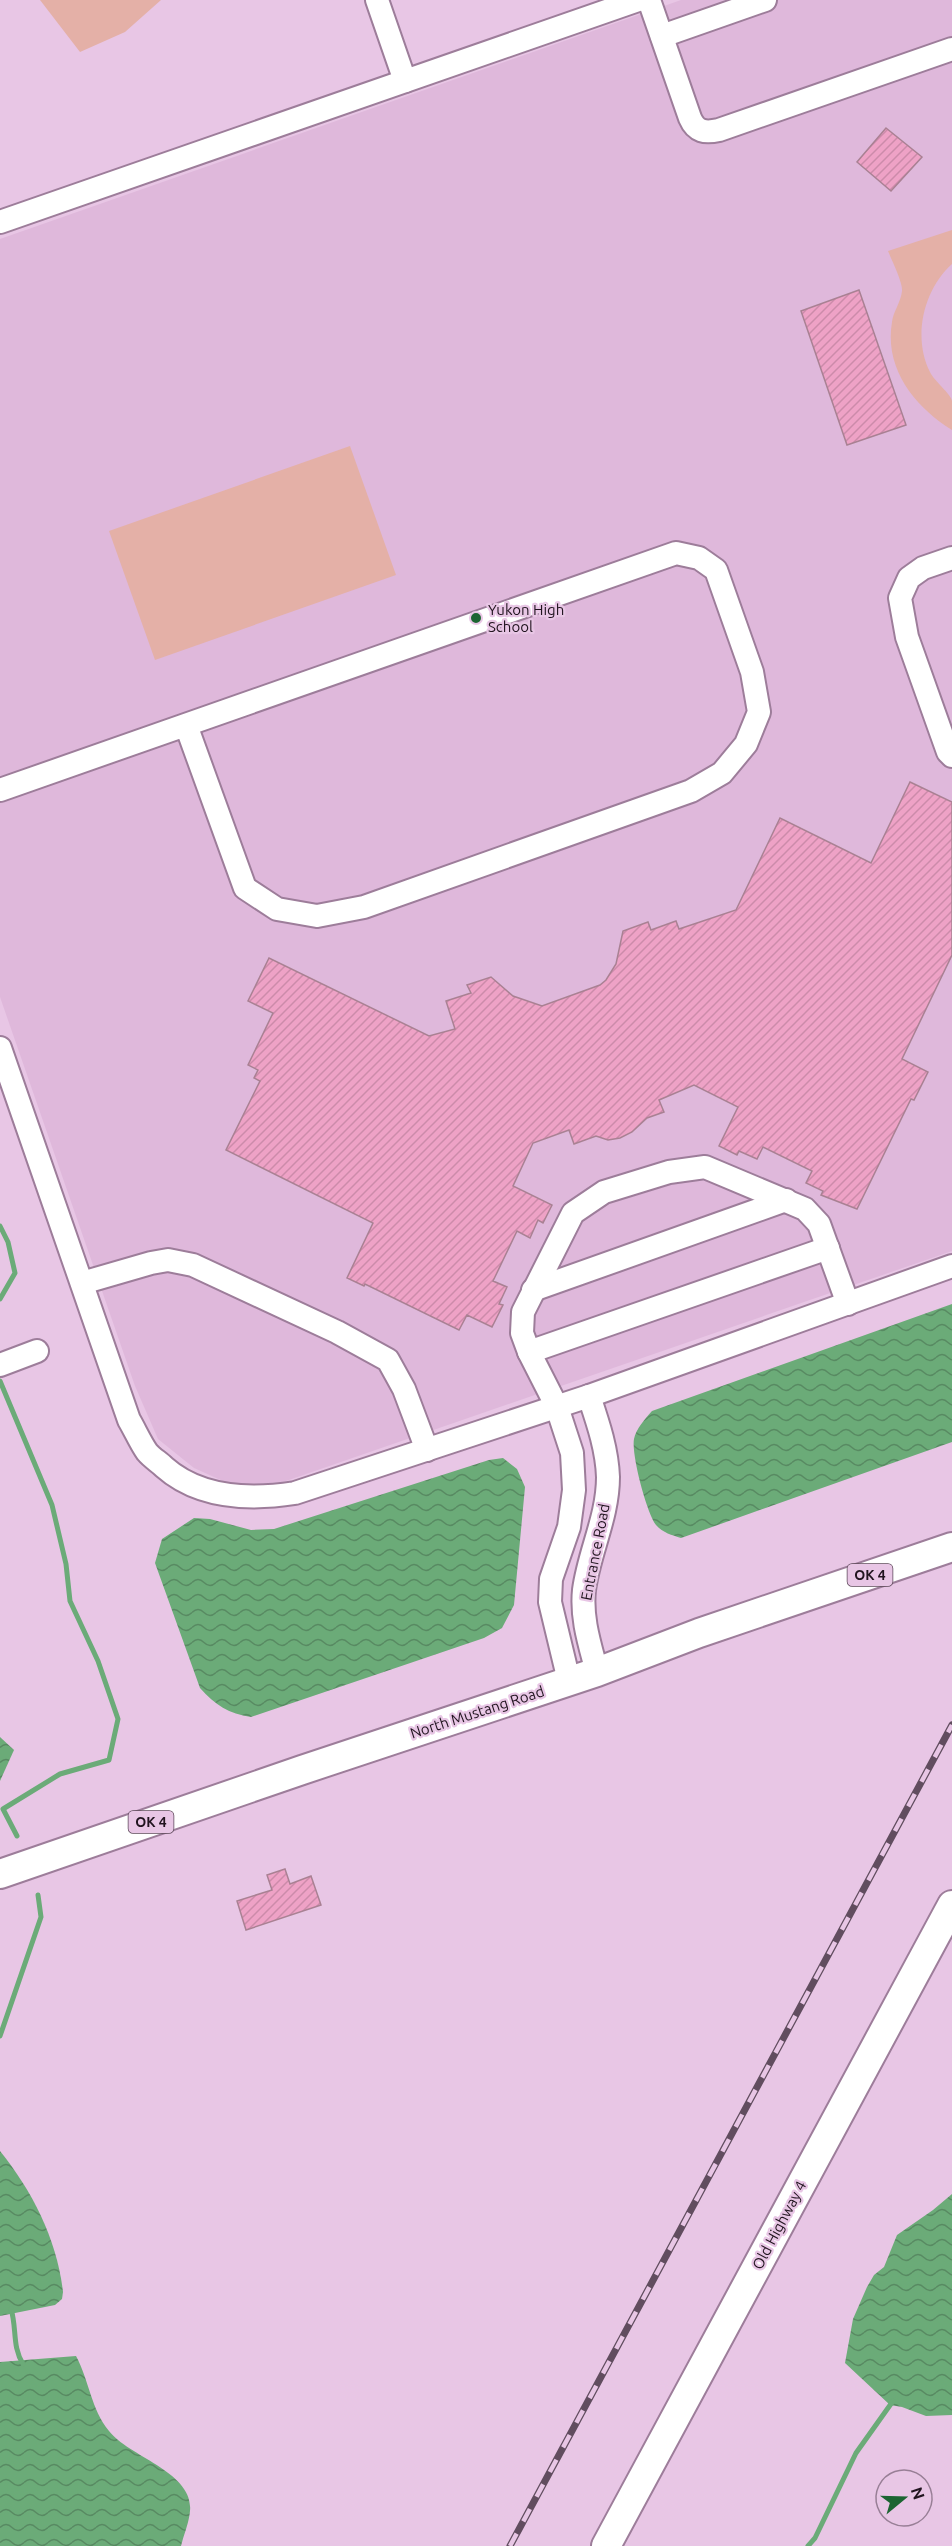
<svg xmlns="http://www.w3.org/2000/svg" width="952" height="2546" font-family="Ubuntu,sans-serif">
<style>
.built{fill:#dfb8db}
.grass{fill:#e4b0a7}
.water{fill:url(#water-waves)}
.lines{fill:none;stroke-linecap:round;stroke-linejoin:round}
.stream{stroke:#6bab78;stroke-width:5}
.building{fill:url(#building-hatch);stroke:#a98193;stroke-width:1.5}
.minor-casing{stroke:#9d7d9a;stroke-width:26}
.major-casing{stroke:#9d7d9a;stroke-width:32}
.minor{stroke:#fff;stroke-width:22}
.major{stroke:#fff;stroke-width:28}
.rail-casing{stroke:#614d5f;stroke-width:7}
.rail{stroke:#e8c6e5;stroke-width:4.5;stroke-dasharray:14;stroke-linecap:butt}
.poi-dot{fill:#1c6532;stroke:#e8c6e5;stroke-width:2}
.labels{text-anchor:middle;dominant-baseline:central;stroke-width:4.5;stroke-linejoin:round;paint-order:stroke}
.shield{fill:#e8c6e5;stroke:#5d495a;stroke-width:1.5}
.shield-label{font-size:14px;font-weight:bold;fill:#21141f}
.poi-label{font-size:15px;fill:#21141f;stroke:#e8c6e5;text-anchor:start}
.street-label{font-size:15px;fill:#21141f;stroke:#e8c6e5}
</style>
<defs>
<pattern id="water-waves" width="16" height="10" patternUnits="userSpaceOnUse" patternTransform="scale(1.5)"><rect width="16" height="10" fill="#6bab78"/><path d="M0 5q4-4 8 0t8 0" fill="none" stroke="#588a62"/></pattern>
<pattern id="building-hatch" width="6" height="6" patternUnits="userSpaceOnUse" patternTransform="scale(1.5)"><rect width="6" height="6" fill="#eea2c6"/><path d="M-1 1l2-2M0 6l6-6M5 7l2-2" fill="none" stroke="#cc8baa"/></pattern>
</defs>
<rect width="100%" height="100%" fill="#e8c6e5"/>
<!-- built -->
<polygon class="built" points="681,0 952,0 952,1251 283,1482 234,1486 194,1468 158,1439 135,1386 0,997 0,239"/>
<!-- grass -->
<g class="grass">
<polygon points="40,0 161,0 125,32 80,52"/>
<path d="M952,230V264C924,289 912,337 930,372C934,381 951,394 952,401C952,410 952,421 952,430C915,407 884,369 892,322C893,312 901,302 902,291C903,283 892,261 888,251Z"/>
<polygon points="350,446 396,575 155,660 109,531"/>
</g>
<!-- water -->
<g class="water">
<path d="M952,1304V1442L681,1538C672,1535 663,1533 656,1525C647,1514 631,1454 634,1439C636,1429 645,1419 652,1411Z"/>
<path d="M503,1458L517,1469L525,1487L514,1605L502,1628L484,1638L251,1717C229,1714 215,1705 200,1688L155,1563L162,1539L194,1518L210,1519L251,1530L274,1529L489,1460Z"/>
<polygon points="0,1737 14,1750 0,1781"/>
<path d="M0,2151C33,2192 57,2240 63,2292L62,2299L55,2305L0,2316Z"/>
<polygon points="952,2194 952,2415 926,2416 902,2407 890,2405 845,2363 853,2319 867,2287 874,2275 884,2267 897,2235 933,2210"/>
<path d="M76,2356C89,2380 91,2409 109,2431C129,2457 194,2472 190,2511C189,2523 184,2534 181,2546H0V2362Z"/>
</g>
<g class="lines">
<!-- stream -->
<g class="stream">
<polyline points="0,1226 8,1242 15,1273 0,1299"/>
<polyline points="0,1381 52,1505 66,1564 70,1601 98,1661 118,1719 109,1760 60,1774 3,1809 17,1836"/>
<polyline points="0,2036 41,1917 38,1895"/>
<path d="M11,2309C17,2328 12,2347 23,2364"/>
<polyline points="808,2546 815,2538 856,2453 893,2401"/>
</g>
</g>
<!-- building -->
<g class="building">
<polygon points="886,128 922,157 891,191 857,162"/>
<polygon points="859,290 906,425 847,445 801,311"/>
<polygon points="910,782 952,802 952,955 902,1059 928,1072 914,1100 911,1099 857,1209 821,1195 823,1191 806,1183 812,1171 763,1147 757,1159 739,1151 737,1155 719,1146 738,1107 694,1085 659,1100 664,1112 647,1118 632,1132 620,1138 608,1140 596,1136 574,1144 569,1130 533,1143 513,1186 552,1205 543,1223 538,1220 530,1238 517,1231 493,1281 507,1287 499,1304 503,1305 492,1327 467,1315 459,1330 365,1284 364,1286 347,1278 373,1223 226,1150 260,1081 254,1078 258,1070 248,1065 273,1013 248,1001 269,958 429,1036 455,1029 446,1001 471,993 467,985 491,977 513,996 542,1006 600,985 606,980 616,964 623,931 648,922 651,930 676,921 679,929 736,910 780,818 871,863"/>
<polygon points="285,1869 290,1884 311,1876 321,1905 246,1930 237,1901 272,1890 267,1875"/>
</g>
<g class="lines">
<defs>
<g id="minor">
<polyline points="377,0 405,81"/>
<path d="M649,0L690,118C696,132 705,133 719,130L952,49"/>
<polyline points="662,36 765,0"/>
<polyline points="0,222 638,0"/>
<polyline points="952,558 923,568 909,578 900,598 907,637 948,752 952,756"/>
<polyline points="0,790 676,553 699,558 716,570 752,672 759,712 746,744 722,773 691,791 364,907 317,916 277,909 245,888 186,725"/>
<path d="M0,1048L129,1420C135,1430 140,1442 147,1452C152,1458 159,1462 164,1467C200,1499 250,1500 295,1493L589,1396L952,1266"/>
<polyline points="82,1283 151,1263 168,1260 193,1265 337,1332 388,1360 404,1389 427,1450"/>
<polyline points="533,1290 786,1200"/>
<polyline points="529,1352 828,1248"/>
<polyline points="0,1365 37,1351"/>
<path d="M589,1396C598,1423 607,1449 608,1477C608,1517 589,1552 584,1590C581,1619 590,1645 597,1672"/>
<polyline points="569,1681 550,1602 551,1579 569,1527 574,1490 572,1453 557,1407 529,1352 522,1333 523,1312 573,1213 604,1192 669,1172 705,1167 805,1209 819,1224 848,1304"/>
</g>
<g id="major">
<polyline points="0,1874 302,1770 597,1672 699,1633 952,1547"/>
<polyline points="606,2546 952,1905"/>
</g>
</defs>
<!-- minor casing -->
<use href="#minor" class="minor-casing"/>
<!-- major casing -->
<use href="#major" class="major-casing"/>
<!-- minor -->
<use href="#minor" class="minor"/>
<!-- major -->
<use href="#major" class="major"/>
<defs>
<polyline id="rail" points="510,2546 952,1725"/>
</defs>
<!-- rail casing -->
<use href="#rail" class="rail-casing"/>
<!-- rail -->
<use href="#rail" class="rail"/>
</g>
<!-- markers -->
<circle class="poi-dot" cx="476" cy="618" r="6"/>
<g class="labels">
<!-- shield labels -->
<g class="shield">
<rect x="847.5" y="1564" width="45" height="22" rx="4.5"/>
<rect x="128.5" y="1811" width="45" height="22" rx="4.5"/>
</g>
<g class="shield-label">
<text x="870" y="1575">OK 4</text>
<text x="151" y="1822">OK 4</text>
</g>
<!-- poi labels -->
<g class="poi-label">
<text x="488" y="609">Yukon High<tspan x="488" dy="17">School</tspan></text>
</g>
<!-- street labels -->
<g class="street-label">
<text transform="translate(595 1552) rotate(-79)">Entrance Road</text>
<text transform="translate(477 1712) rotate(-18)">North Mustang Road</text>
<text transform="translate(779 2225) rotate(-62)">Old Highway 4</text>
</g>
</g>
<!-- north arrow -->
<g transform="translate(904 2498) rotate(71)"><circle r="28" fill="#e8c6e5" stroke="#987f96" stroke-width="1.5"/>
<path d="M0-4.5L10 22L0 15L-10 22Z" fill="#1c6532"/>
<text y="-9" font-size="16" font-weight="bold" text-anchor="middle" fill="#21141f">N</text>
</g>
</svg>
